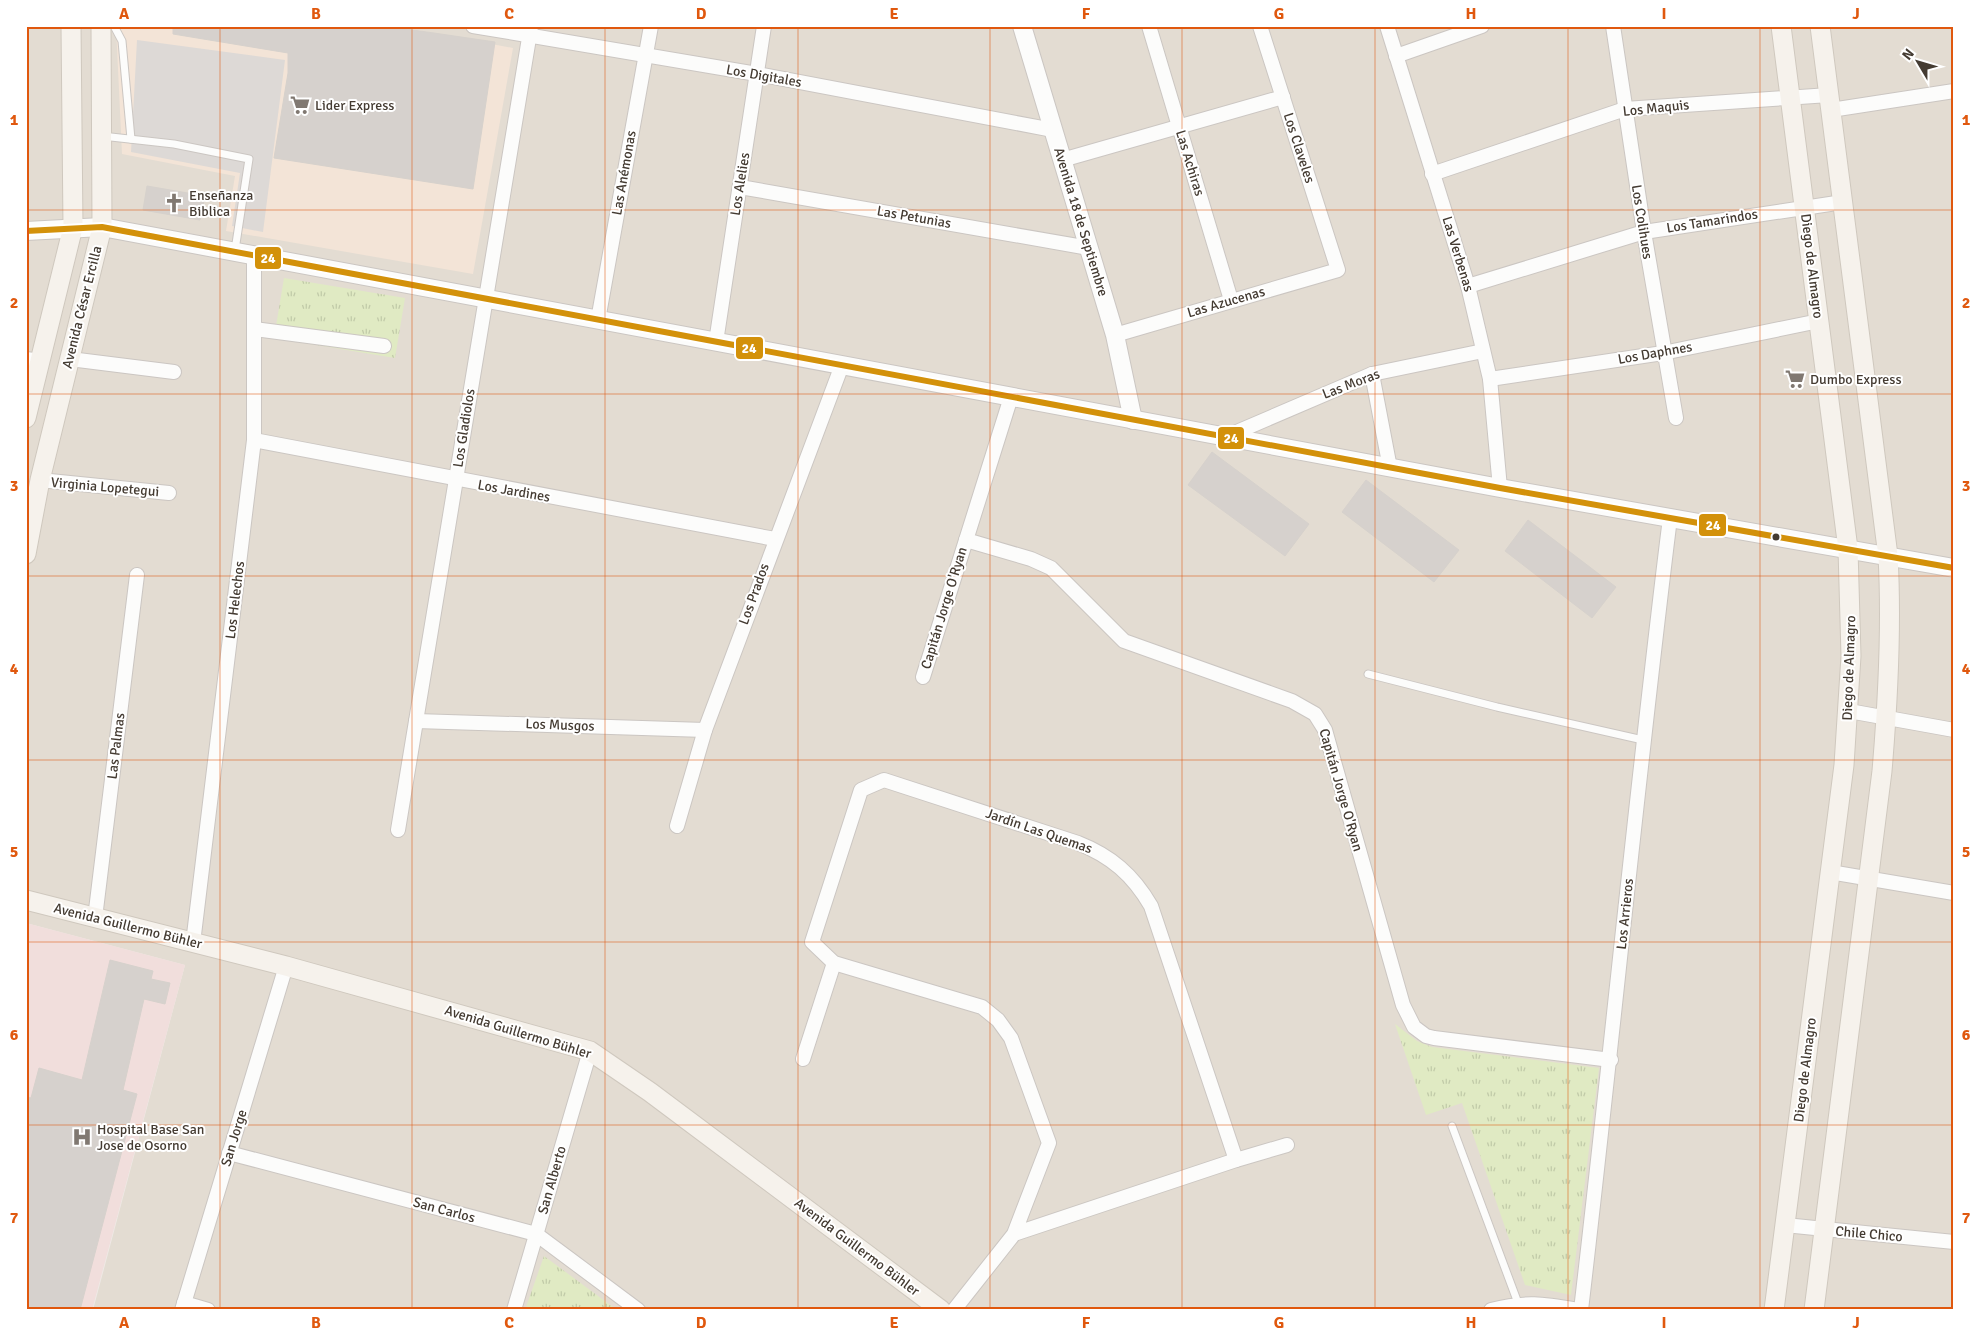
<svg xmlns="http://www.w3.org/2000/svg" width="1980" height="1336" font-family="Signika,sans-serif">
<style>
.residential{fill:#e3dcd2}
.commercial{fill:#f3e4d7}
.medical{fill:#f1dedc}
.grass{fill:url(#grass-tufts)}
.parking{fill:#ddd9d6}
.building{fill:#d6d1cd;stroke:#d6d1cc}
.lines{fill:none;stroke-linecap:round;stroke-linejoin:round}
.service-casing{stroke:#cbc6c2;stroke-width:9}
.minor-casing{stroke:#cbc6c2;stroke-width:16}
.tertiary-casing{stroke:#cbc6c2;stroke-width:20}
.secondary-casing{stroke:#cfc8be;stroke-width:21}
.service{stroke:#fcfcfb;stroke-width:7}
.minor{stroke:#fcfcfb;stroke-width:14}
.tertiary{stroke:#fcfcfb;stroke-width:18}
.secondary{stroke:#f6f2ec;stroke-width:19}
.bus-1-casing{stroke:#fff;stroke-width:10}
.bus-1{stroke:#d3910a;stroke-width:6}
.grid{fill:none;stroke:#e0580e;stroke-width:1;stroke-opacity:0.55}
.bus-dot{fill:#443b32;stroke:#fff;stroke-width:2}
.labels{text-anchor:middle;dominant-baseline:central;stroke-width:4;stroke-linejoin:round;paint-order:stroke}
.street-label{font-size:14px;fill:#443b32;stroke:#fff}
.poi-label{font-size:14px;fill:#443b32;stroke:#fff;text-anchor:start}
.line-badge{stroke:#fff;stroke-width:2}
.badge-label{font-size:14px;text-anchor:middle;font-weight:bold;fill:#fff}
.neatline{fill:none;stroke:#e0580e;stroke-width:2}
.grid-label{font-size:16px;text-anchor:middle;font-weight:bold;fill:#e0580e}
</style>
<defs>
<pattern id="grass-tufts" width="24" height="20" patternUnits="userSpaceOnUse" patternTransform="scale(1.25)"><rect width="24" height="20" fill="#e0eac3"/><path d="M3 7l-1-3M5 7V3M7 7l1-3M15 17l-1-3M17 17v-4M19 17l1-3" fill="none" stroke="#c1caa8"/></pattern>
</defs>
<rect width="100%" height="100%" fill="#eeeae6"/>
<!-- residential -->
<polygon class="residential" points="26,26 1954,26 1954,1310 93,1310 185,965 26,923"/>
<!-- commercial -->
<polygon class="commercial" points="116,26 396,26 513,48 473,274 226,231 235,176 122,154"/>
<!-- medical -->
<polygon class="medical" points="26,923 185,965 92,1310 26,1310"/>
<!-- grass -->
<g class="grass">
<polygon points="284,278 405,298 395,358 274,338"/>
<polygon points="1395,1024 1417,1041 1432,1047 1599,1068 1571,1295 1525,1285 1462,1103 1426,1115"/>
<polygon points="544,1256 617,1310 525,1310"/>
</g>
<!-- parking -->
<polygon class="parking" points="137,40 285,60 263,232 232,226 240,173 131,152"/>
<!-- building -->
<g class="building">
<polygon points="173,26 386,26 495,42 473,189 274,158 288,73 288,53 173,34"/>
<polygon points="147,186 205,196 200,220 143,210"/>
<polygon points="1212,452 1309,524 1285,556 1188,485"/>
<polygon points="1366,480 1459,550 1434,582 1342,512"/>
<polygon points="1528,520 1616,587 1592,618 1505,551"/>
<polygon points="110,960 153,971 151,979 170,983 165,1004 144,999 123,1090 137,1094 80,1310 26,1310 26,1097 31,1098 39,1068 82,1080"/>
</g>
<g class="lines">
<defs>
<g id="service">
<polyline points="114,26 122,41 131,139"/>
<polyline points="102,136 174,144 249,159 235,250"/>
<polyline points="1368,674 1497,707 1643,740"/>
<polyline points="1452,1126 1518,1303"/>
</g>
<g id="minor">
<polyline points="473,26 757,74 1053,130"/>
<polyline points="1149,26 1231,300"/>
<polyline points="1387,26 1468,286 1490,379 1500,488"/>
<polyline points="1613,26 1644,232 1676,418"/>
<polyline points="1396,56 1482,26"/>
<polyline points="1831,110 1954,91"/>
<polyline points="1062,160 1283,97"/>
<polyline points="1432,174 1625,109 1829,95"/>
<polyline points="740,187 1089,248"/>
<polyline points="1468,286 1644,232 1843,202"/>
<polyline points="598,320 651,26"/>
<polyline points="254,329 384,346"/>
<polyline points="1115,335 1338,270 1260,26"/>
<polyline points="716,342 764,26"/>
<polyline points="26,359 41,361"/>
<polyline points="70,359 174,372"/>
<polyline points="1372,374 1390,468"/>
<polyline points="1490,379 1663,353 1819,321"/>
<polyline points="1225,437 1372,374 1483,351"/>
<polyline points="254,440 775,539"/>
<polyline points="40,480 169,493"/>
<polyline points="966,540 1031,559 1051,568 1124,641 1292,701 1315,714 1325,730 1403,1005 1414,1027 1426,1036 1434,1038 1611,1060"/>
<polyline points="923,677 1011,397"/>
<polyline points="1849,711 1954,730"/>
<polyline points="416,721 705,730"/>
<polyline points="677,826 705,730 842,365"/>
<polyline points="398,830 531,26"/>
<polyline points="1830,872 1954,893"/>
<polyline points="95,918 137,575"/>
<polyline points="193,943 254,440 254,256"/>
<polyline points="803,1059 834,963"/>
<polyline points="229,1153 536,1234 638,1310"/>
<polyline points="1236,1160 1287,1145"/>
<polyline points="1785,1225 1954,1242"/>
<polyline points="184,1303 208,1310"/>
<polyline points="182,1310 286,966"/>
<polyline points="514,1310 590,1051"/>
<path d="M954,1310L1014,1234L1049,1143L1011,1038L998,1020L982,1007L834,963L812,942L861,790L884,780L1078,843C1111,856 1133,875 1151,906L1236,1160L1014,1234"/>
<path d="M1491,1310C1527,1301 1543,1304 1579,1310"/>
<path d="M1581,1310C1612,1046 1637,782 1670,518"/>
</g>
<g id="tertiary">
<polyline points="1022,26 1115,335 1133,420"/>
<polyline points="26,231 102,227 1500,488 1954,568"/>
</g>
<g id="secondary">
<polyline points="26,418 73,227 71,26"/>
<polyline points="26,554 40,480 102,227 101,26"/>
<polyline points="26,900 286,966 590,1051 650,1092 941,1310"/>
<polyline points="1774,1310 1844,765 1851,656 1848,549 1781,26"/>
<path d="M1814,1310L1882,771C1888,700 1892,628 1888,556L1820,26"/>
</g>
</defs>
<!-- service casing -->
<use href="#service" class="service-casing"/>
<!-- minor casing -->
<use href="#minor" class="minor-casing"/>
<!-- tertiary casing -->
<use href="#tertiary" class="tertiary-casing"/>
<!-- secondary casing -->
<use href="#secondary" class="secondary-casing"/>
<!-- service -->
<use href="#service" class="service"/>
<!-- minor -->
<use href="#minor" class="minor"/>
<!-- tertiary -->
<use href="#tertiary" class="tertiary"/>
<!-- secondary -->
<use href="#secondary" class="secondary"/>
<defs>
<polyline id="bus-1" points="26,231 102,227 1500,488 1954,568"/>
</defs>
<!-- bus-1 casing -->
<use href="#bus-1" class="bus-1-casing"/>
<!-- bus-1 -->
<use href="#bus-1" class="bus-1"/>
</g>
<!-- grid -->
<path class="grid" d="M220,26V1310M412,26V1310M605,26V1310M798,26V1310M990,26V1310M1182,26V1310M1375,26V1310M1568,26V1310M1760,26V1310M26,210H1954M26,394H1954M26,576H1954M26,760H1954M26,942H1954M26,1125H1954"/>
<!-- icons -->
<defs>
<symbol id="supermarket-bare" viewBox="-9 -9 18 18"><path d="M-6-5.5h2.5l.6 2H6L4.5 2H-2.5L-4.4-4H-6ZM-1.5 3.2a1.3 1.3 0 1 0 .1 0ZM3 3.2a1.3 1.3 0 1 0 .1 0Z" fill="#807871" stroke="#fff" stroke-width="2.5" paint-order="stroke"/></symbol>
<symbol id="church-bare" viewBox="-9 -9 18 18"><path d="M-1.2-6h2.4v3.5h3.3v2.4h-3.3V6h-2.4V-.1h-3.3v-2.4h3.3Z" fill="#807871" stroke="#fff" stroke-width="2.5" paint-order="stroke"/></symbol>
<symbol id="hospital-bare" viewBox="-9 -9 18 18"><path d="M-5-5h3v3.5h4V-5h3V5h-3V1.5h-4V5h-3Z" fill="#807871" stroke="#fff" stroke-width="2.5" paint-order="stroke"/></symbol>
</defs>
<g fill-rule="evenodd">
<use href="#supermarket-bare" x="286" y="91" width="28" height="28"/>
<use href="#church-bare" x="160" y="189" width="28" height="28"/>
<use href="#supermarket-bare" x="1781" y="365" width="28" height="28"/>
<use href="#hospital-bare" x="68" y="1123" width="28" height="28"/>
</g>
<!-- markers -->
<circle class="bus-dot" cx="1776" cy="537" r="4.5"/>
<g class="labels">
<!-- street labels -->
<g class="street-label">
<text transform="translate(764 76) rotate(10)">Los Digitales</text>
<text transform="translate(1656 108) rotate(-6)">Los Maquis</text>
<text transform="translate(1299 148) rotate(72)">Los Claveles</text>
<text transform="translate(1190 163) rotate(73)">Las Achiras</text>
<text transform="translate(624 173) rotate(-80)">Las Anémonas</text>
<text transform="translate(740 184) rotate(-81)">Los Alelies</text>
<text transform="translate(914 217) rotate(10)">Las Petunias</text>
<text transform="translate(1712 221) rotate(-9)">Los Tamarindos</text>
<text transform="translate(1081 222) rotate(73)">Avenida 18 de Septiembre</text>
<text transform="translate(1642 222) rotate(81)">Los Colihues</text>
<text transform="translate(1458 254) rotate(73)">Las Verbenas</text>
<text transform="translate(1812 266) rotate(83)">Diego de Almagro</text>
<text transform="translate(1226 302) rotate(-16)">Las Azucenas</text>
<text transform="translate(82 307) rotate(-76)">Avenida César Ercilla</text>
<text transform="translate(1655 353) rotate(-10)">Los Daphnes</text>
<text transform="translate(1351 384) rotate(-21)">Las Moras</text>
<text transform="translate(464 428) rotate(-81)">Los Gladiolos</text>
<text transform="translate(105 487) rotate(5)">Virginia Lopetegui</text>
<text transform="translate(514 491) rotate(10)">Los Jardines</text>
<text transform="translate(754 594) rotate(-70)">Los Prados</text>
<text transform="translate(235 600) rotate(-83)">Los Helechos</text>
<text transform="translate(944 608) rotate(-73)">Capitán Jorge O'Ryan</text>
<text transform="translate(1849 668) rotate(-88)">Diego de Almagro</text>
<text transform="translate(560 725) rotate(2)">Los Musgos</text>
<text transform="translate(116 746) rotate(-83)">Las Palmas</text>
<text transform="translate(1341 790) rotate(74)">Capitán Jorge O'Ryan</text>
<text transform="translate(1039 831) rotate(19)">Jardín Las Quemas</text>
<text transform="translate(1625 914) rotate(-84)">Los Arrieros</text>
<text transform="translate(128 926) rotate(14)">Avenida Guillermo Bühler</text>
<text transform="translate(518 1032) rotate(17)">Avenida Guillermo Bühler</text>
<text transform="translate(1805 1070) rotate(-83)">Diego de Almagro</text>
<text transform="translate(234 1138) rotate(-73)">San Jorge</text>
<text transform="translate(552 1180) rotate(-74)">San Alberto</text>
<text transform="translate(444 1210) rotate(15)">San Carlos</text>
<text transform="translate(1869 1234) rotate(5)">Chile Chico</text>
<text transform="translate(857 1247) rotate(37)">Avenida Guillermo Bühler</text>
</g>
<!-- poi labels -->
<g class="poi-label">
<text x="315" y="105">Lider Express</text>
<text x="189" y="195">Enseñanza<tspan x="189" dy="16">Biblica</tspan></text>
<text x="1810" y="379">Dumbo Express</text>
<text x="97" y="1129">Hospital Base San<tspan x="97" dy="16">Jose de Osorno</tspan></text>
</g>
</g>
<g class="line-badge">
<rect x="254" y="246" width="28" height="24" rx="5" fill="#d3910a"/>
<rect x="735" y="336" width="29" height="24" rx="5" fill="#d3910a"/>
<rect x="1217" y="426" width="28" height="24" rx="5" fill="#d3910a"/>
<rect x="1698" y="513" width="29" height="24" rx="5" fill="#d3910a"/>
</g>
<g class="badge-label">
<text x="268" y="263">24</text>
<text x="749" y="353">24</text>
<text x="1231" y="443">24</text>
<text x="1713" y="530">24</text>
</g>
<!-- border -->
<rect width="1980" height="1336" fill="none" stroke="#ffffff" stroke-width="55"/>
<!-- north arrow -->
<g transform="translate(1918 62) rotate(308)" stroke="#ffffff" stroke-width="4" paint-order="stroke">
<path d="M0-4L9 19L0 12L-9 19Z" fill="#443b32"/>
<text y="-8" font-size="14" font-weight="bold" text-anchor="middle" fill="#443b32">N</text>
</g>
<rect x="28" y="28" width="1924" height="1280" class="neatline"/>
<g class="grid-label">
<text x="124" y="19">A</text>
<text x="316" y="19">B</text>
<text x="509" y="19">C</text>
<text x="701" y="19">D</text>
<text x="894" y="19">E</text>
<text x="1086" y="19">F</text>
<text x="1279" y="19">G</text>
<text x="1471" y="19">H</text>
<text x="1664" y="19">I</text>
<text x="1856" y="19">J</text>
<text x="14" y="125">1</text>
<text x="1966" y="125">1</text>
<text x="14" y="308">2</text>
<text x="1966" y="308">2</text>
<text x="14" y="491">3</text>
<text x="1966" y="491">3</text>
<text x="14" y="674">4</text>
<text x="1966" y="674">4</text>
<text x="14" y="857">5</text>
<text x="1966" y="857">5</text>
<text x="14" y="1040">6</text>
<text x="1966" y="1040">6</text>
<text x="14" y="1223">7</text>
<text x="1966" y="1223">7</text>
<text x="124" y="1328">A</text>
<text x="316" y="1328">B</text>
<text x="509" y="1328">C</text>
<text x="701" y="1328">D</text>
<text x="894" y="1328">E</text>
<text x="1086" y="1328">F</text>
<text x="1279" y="1328">G</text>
<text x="1471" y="1328">H</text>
<text x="1664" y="1328">I</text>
<text x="1856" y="1328">J</text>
</g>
</svg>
